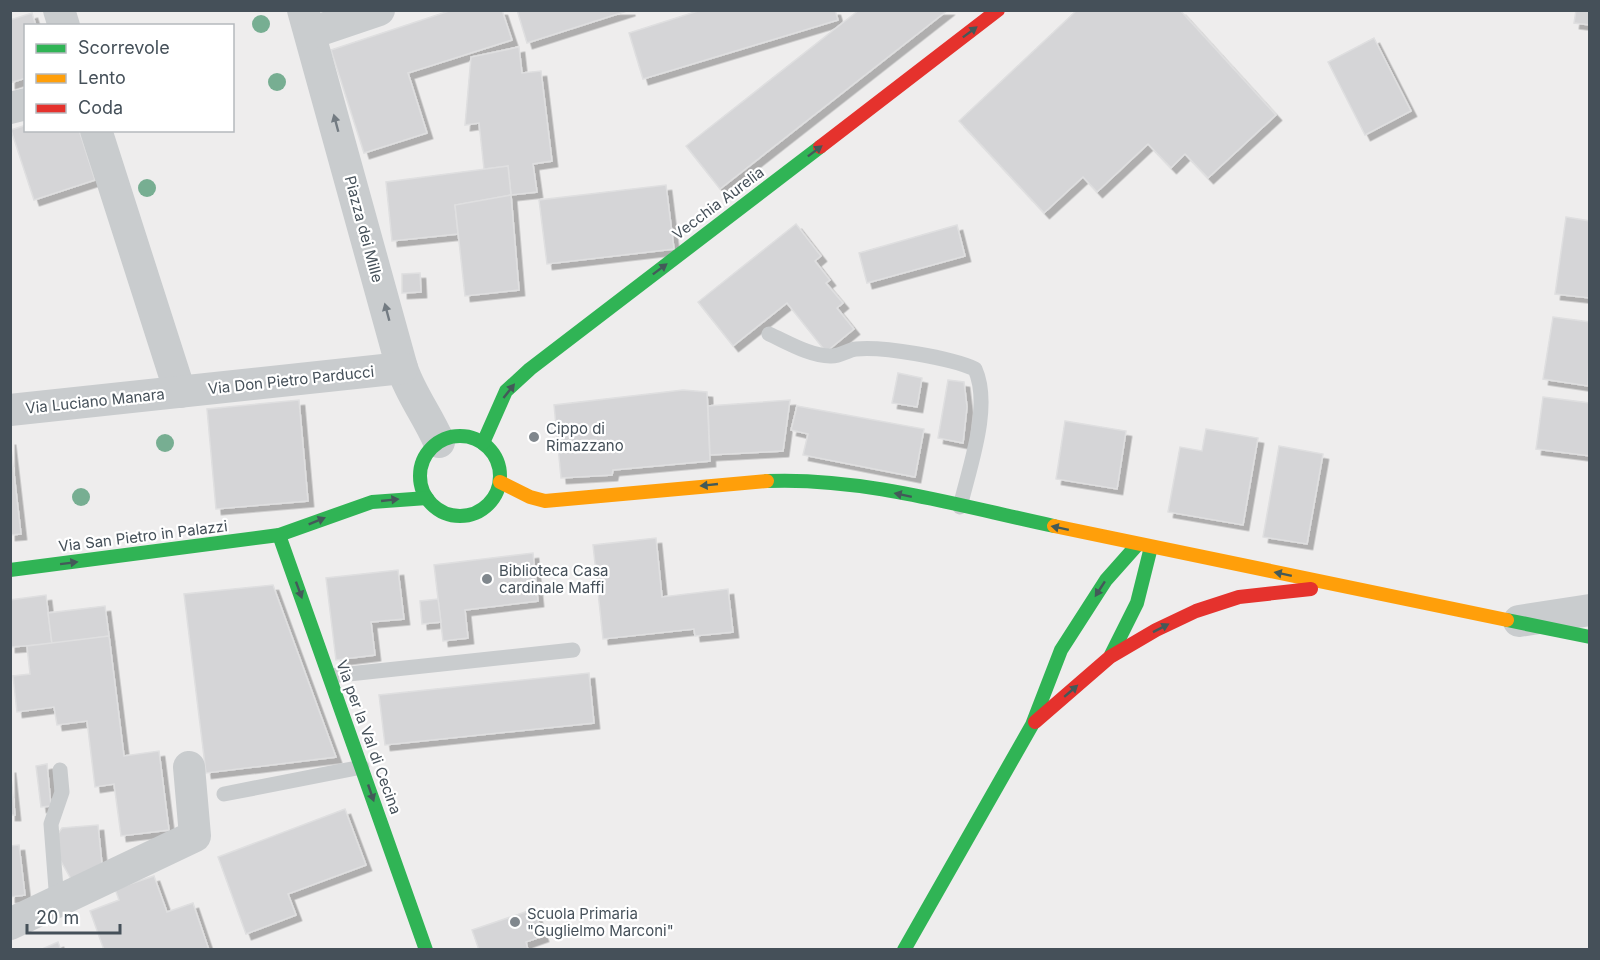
<svg xmlns="http://www.w3.org/2000/svg" width="1600" height="960" font-family="Inter,sans-serif">
<style>
.building{fill:#d5d5d7;stroke:#dfdfe0;stroke-width:1.5;filter:url(#shadow)}
.lines{fill:none;stroke-linecap:round;stroke-linejoin:round}
.lane{stroke:#c9ccce;stroke-width:15}
.street{stroke:#c9ccce;stroke-width:32}
.fast{stroke:#30b455;stroke-width:14}
.slow{stroke:#ff9f0a;stroke-width:14}
.jam{stroke:#e5322d;stroke-width:14}
.tree{fill:#77ae92}
.oneway{fill:#435a59}
.oneway2{fill:#737b82}
.poi-dot{fill:#80878d;stroke:#fff;stroke-width:2}
.labels{text-anchor:middle;dominant-baseline:central;stroke-width:4.5;stroke-linejoin:round;paint-order:stroke}
.street-label{font-size:15px;fill:#455059;stroke:#fff}
.poi-label{font-size:15px;fill:#455059;stroke:#fff;text-anchor:start}
</style>
<defs>
<filter id="shadow"><feDropShadow dx="5.5" dy="5.5" stdDeviation="0" flood-color="#0004"/></filter>
</defs>
<rect width="100%" height="100%" fill="#eeeded"/>
<!-- building -->
<g class="building">
<polygon points="452,10 502,10 512,40 408,73 427,133 364,153 331,50"/>
<polygon points="517,10 630,10 527,43"/>
<polygon points="701,10 835,10 838,20 643,79 629,33"/>
<polygon points="859,10 948,10 720,189 686,146"/>
<polygon points="1077,10 1180,10 1276,115 1208,178 1185,154 1171,168 1148,144 1097,192 1083,177 1044,213 959,121"/>
<polygon points="1576,10 1590,10 1590,25 1574,23"/>
<polygon points="32,13 36,26 26,26 26,78 10,83 10,20"/>
<polygon points="1374,38 1411,111 1365,135 1328,62"/>
<polygon points="519,47 522,73 541,71 552,161 533,164 537,192 511,195 508,166 484,169 479,123 465,125 471,57"/>
<polygon points="26,125 26,130 79,130 95,180 34,200 11,130"/>
<polygon points="508,166 511,195 455,205 458,234 392,241 386,182"/>
<polygon points="666,185 674,249 547,264 539,200"/>
<polygon points="511,195 519,290 465,296 455,205"/>
<polygon points="1566,217 1590,221 1590,298 1555,294"/>
<polygon points="796,224 821,256 815,261 830,280 826,283 843,303 837,308 854,329 826,352 787,303 733,346 698,302"/>
<polygon points="957,225 965,256 867,283 859,253"/>
<polygon points="420,273 421,292 402,293 402,274"/>
<polygon points="1553,317 1590,322 1588,386 1543,379"/>
<polygon points="898,373 922,378 917,407 892,403"/>
<polygon points="948,380 964,382 967,407 963,443 938,438"/>
<polygon points="683,390 707,392 710,461 613,470 612,475 561,478 554,405"/>
<polygon points="1543,397 1590,403 1590,456 1536,449"/>
<polygon points="299,400 308,501 216,509 207,409"/>
<polygon points="790,400 783,451 710,455 708,406"/>
<polygon points="797,406 924,429 915,477 803,455 808,434 791,430"/>
<polygon points="1065,421 1126,431 1117,489 1056,479"/>
<polygon points="1206,429 1258,438 1243,525 1168,512 1180,447 1202,451"/>
<polygon points="10,439 21,534 10,535"/>
<polygon points="1279,446 1323,454 1307,544 1263,537"/>
<polygon points="656,538 662,597 728,589 733,632 695,636 694,629 603,639 593,545"/>
<polygon points="533,553 538,601 465,610 468,638 443,641 434,565"/>
<polygon points="398,570 404,619 371,622 375,655 336,660 326,578"/>
<polygon points="273,585 336,757 206,773 184,594"/>
<polygon points="46,595 52,644 10,647 10,600"/>
<polygon points="438,599 441,622 422,624 420,601"/>
<polygon points="105,606 109,636 52,644 48,613"/>
<polygon points="109,636 124,756 159,751 169,830 121,836 114,784 95,787 87,721 57,725 54,707 17,712 13,676 30,674 27,646"/>
<polygon points="589,673 594,723 385,745 379,695"/>
<polygon points="47,764 51,806 41,807 36,766"/>
<polygon points="10,767 15,815 10,815"/>
<polygon points="345,809 366,865 288,894 296,915 246,934 218,857"/>
<polygon points="98,825 102,864 71,879 58,856 55,838 62,828"/>
<polygon points="19,845 25,895 10,897 10,846"/>
<polygon points="154,876 167,912 193,903 209,950 104,950 90,911 119,900 115,889"/>
<polygon points="534,909 543,936 526,942 528,950 479,950 472,930"/>
<polygon points="58,942 61,950 40,950"/>
</g>
<g class="lines">
<!-- lane -->
<g class="lane">
<path d="M769,334C787,342 810,356 830,356C840,357 847,350 856,349C883,346 951,358 975,369C992,407 969,468 960,507"/>
<polyline points="330,676 573,650"/>
<polyline points="224,794 362,767"/>
<polyline points="57,902 51,824 62,792 60,770"/>
</g>
<!-- street -->
<g class="street">
<polyline points="59,10 64,26"/>
<path d="M303,10L402,368C411,395 428,416 439,442"/>
<polyline points="311,33 379,10"/>
<polyline points="10,108 26,104"/>
<polyline points="96,130 180,392"/>
<polyline points="10,410 402,368"/>
<polyline points="1519,621 1590,610"/>
<polyline points="10,924 195,836 189,767"/>
</g>
<!-- fast -->
<g class="fast">
<circle cx="460" cy="476" r="40"/>
<polyline points="483,443 506,391 530,369 820,147"/>
<path d="M767,481C863,477 960,506 1054,526"/>
<polyline points="279,535 426,950"/>
<polyline points="10,570 279,535 372,502 427,498"/>
<polyline points="1507,620 1590,637"/>
<polyline points="1111,655 1137,603 1151,547"/>
<polyline points="904,950 1032,725 1061,650 1106,580 1138,544"/>
</g>
<!-- slow -->
<g class="slow">
<polyline points="500,482 530,497 545,501 767,481"/>
<polyline points="1054,526 1507,620"/>
</g>
<!-- jam -->
<g class="jam">
<polyline points="820,147 998,10"/>
<polyline points="1035,722 1110,657 1156,630 1196,611 1239,597 1311,589"/>
</g>
</g>
<!-- trees -->
<g class="tree">
<circle cx="261" cy="24" r="9"/>
<circle cx="277" cy="82" r="9"/>
<circle cx="147" cy="188" r="9"/>
<circle cx="165" cy="443" r="9"/>
<circle cx="81" cy="497" r="9"/>
</g>
<!-- one-way arrows -->
<defs><path id="oneway-solid" d="M-6-.8H1V-3.2L6.5 0L1 3.2V.8H-6Z" transform="scale(1.5)"/></defs>
<g class="oneway">
<use href="#oneway-solid" transform="translate(970 32) rotate(-37)"/>
<use href="#oneway-solid" transform="translate(815 151) rotate(-37)"/>
<use href="#oneway-solid" transform="translate(660 269) rotate(-37)"/>
<use href="#oneway-solid" transform="translate(509 391) rotate(-52)"/>
<use href="#oneway-solid" transform="translate(709 485) rotate(174)"/>
<use href="#oneway-solid" transform="translate(903 495) rotate(-168)"/>
<use href="#oneway-solid" transform="translate(390 500) rotate(-6)"/>
<use href="#oneway-solid" transform="translate(317 521) rotate(-22)"/>
<use href="#oneway-solid" transform="translate(1060 528) rotate(-168)"/>
<use href="#oneway-solid" transform="translate(69 563) rotate(-7)"/>
<use href="#oneway-solid" transform="translate(1283 574) rotate(-168)"/>
<use href="#oneway-solid" transform="translate(1100 589) rotate(123)"/>
<use href="#oneway-solid" transform="translate(299 590) rotate(70)"/>
<use href="#oneway-solid" transform="translate(1161 628) rotate(-27)"/>
<use href="#oneway-solid" transform="translate(1071 691) rotate(-41)"/>
<use href="#oneway-solid" transform="translate(371 793) rotate(71)"/>
</g>
<g class="oneway2">
<use href="#oneway-solid" transform="translate(336 123) rotate(-105)"/>
<use href="#oneway-solid" transform="translate(387 312) rotate(-105)"/>
</g>
<!-- markers -->
<g class="poi-dot">
<circle cx="534" cy="437" r="6"/>
<circle cx="487" cy="579" r="6"/>
<circle cx="515" cy="922" r="6"/>
</g>
<g class="labels">
<!-- street labels -->
<g class="street-label">
<text transform="translate(718 203) rotate(-37)">Vecchia Aurelia</text>
<text transform="translate(364 229) rotate(75)">Piazza dei Mille</text>
<text transform="translate(291 380) rotate(-6)">Via Don Pietro Parducci</text>
<text transform="translate(95 401) rotate(-6)">Via Luciano Manara</text>
<text transform="translate(143 536) rotate(-7)">Via San Pietro in Palazzi</text>
<text transform="translate(369 737) rotate(70)">Via per la Val di Cecina</text>
</g>
<!-- poi labels -->
<g class="poi-label">
<text x="546" y="428">Cippo di<tspan x="546" dy="17">Rimazzano</tspan></text>
<text x="499" y="570">Biblioteca Casa<tspan x="499" dy="17">cardinale Maffi</tspan></text>
<text x="527" y="913">Scuola Primaria<tspan x="527" dy="17">"Guglielmo Marconi"</tspan></text>
</g>
</g>
<!-- border -->
<rect width="1600" height="960" fill="none" stroke="#455059" stroke-width="24"/>
<!-- legend -->
<rect x="24" y="24" width="210" height="108" fill="#ffffff" stroke="#b5b9bd" stroke-width="1.5"/>
<rect x="36" y="44" width="30" height="9" fill="#30b455" stroke="#b5b9bd" stroke-width="1.5"/>
<text x="78" y="54" font-size="18" fill="#455059">Scorrevole</text>
<rect x="36" y="74" width="30" height="9" fill="#ff9f0a" stroke="#b5b9bd" stroke-width="1.5"/>
<text x="78" y="84" font-size="18" fill="#455059">Lento</text>
<rect x="36" y="104" width="30" height="9" fill="#e5322d" stroke="#b5b9bd" stroke-width="1.5"/>
<text x="78" y="114" font-size="18" fill="#455059">Coda</text>
<!-- scale -->
<path d="M27 924v9h93v-9" fill="none" stroke="#455059" stroke-width="3"/>
<text x="36" y="924" font-size="18" fill="#455059" stroke="#ffffff" stroke-width="4.5" paint-order="stroke">20 m</text>
</svg>
